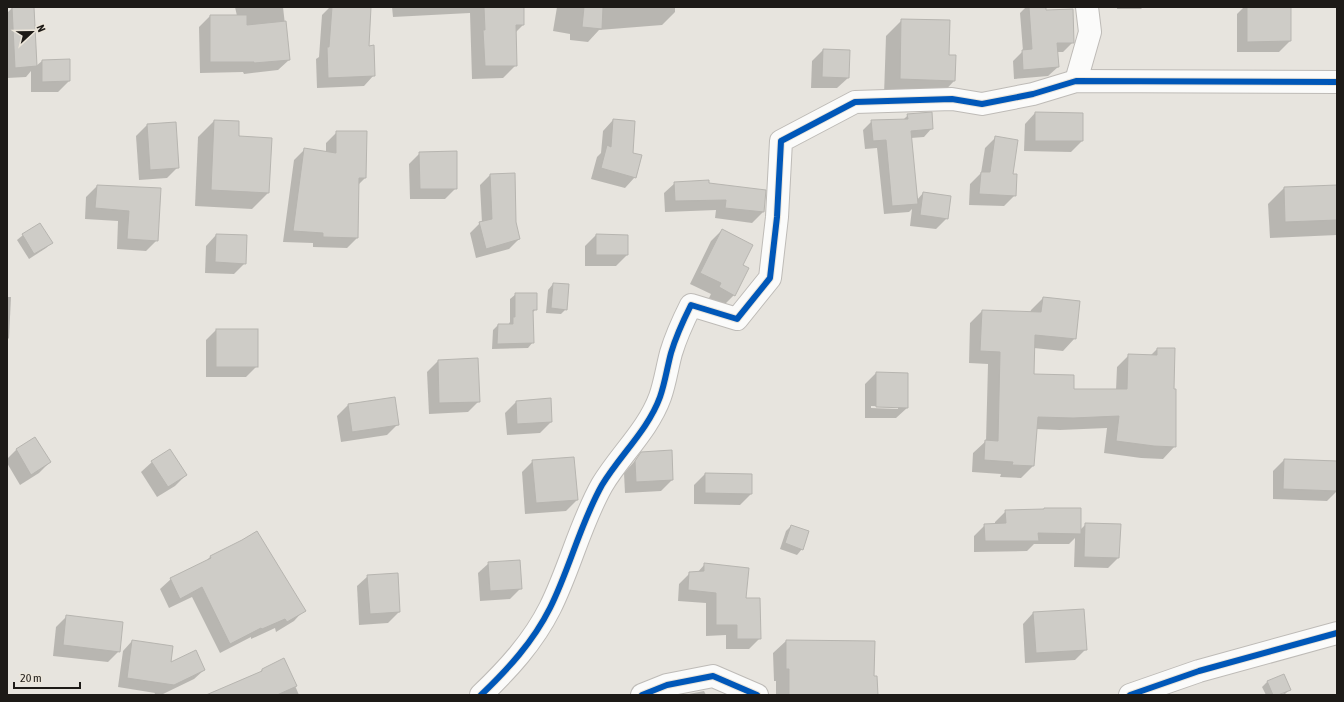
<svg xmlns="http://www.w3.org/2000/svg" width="1344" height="702" font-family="'Asap Condensed',sans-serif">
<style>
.shadow{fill:#0003;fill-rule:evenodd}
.building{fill:#ceccc7;stroke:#b7b5b0}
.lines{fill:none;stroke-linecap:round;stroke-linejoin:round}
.minor-casing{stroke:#bebbb7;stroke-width:24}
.minor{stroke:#fbfbfa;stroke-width:22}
.cycleway-casing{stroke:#ebe5da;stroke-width:8}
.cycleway{stroke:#0057b8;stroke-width:6}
</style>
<rect width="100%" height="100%" fill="#e7e4de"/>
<!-- shadow -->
<g class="shadow">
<polygon points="33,7 36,66 42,61 69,81 58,92 31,92 31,71 26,77 7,78 7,13 12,8"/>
<polygon points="235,7 283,7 289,60 278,70 244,74 243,72 200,73 199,27 210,16 237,16"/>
<polygon points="330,7 370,7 368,47 374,75 364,86 317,88 316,59 319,57 322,15"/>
<polygon points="392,7 523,7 523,25 515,33 516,65 503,78 472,79 470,13 393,17"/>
<polygon points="557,7 675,7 675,12 662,25 599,30 588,42 570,40 570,34 553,31"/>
<polygon points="1026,7 1045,7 1046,11 1073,42 1063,52 1057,52 1058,67 1048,76 1014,79 1013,61 1023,51 1020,13"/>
<polygon points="1117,7 1143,7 1141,9 1117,9"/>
<polygon points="1244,7 1290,7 1290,41 1279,52 1237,52 1237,14"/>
<polygon points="902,20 954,81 939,97 884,95 886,36"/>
<polygon points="823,50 848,78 837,88 811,88 812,61"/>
<polygon points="1035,113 1082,141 1071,152 1024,151 1025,124"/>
<polygon points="908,115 932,128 924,137 911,138 917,200 923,193 947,218 936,229 910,226 912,209 909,212 884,214 877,148 865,149 863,130 872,121 903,120"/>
<polygon points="613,120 635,177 625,188 591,179 597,157 601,153 603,131"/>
<polygon points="214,121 238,137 268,193 252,209 195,206 198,137"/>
<polygon points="175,123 178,167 167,178 139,180 136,136 147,125"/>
<polygon points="337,132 365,178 358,185 357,238 347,248 313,247 313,243 283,242 294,160 305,149 326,152 326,143"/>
<polygon points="996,137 1012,175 1015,195 1004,206 969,205 970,184 981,173 985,148"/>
<polygon points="420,153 456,188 445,199 410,199 409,164"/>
<polygon points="490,175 515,222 519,239 509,249 476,258 470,233 480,223 482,223 480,185"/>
<polygon points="675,183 708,184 765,191 763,212 752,223 715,218 716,210 665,212 664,193"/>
<polygon points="97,186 129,189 157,240 146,251 117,249 118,221 85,219 86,197"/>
<polygon points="1337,186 1337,235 1270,238 1268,204 1284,188"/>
<polygon points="40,224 51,243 46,248 29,259 17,240 23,235"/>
<polygon points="722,230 742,265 734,295 723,306 709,298 711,294 690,284 711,241"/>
<polygon points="216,235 245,263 234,274 205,273 206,246"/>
<polygon points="596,235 627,255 616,266 585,266 585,246"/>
<polygon points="553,284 566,309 561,314 546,313 548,290"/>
<polygon points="516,294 536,309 532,313 533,342 528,348 492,349 493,330 498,325 508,325 510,322 510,299"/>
<polygon points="7,297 11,297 9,338 7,340"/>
<polygon points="1043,298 1075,338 1063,351 1034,348 1033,375 1073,390 1116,390 1117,367 1129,355 1150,356 1157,349 1173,390 1175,446 1163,459 1141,458 1104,453 1107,428 1060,430 1036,429 1033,466 1021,478 1000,477 1001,474 972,472 973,453 986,441 988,364 969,363 970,323 982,311 1030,313 1031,310"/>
<polygon points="216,330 257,366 246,377 206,377 206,340"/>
<polygon points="477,359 479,401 468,412 429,414 427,372 438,361"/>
<path d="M876,373L907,374V408L896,418H865V384ZM871,406L898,407V409L871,408Z"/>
<polygon points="394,398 398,424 387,435 341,442 337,416 348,405"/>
<polygon points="516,402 551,422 540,433 507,435 505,413"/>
<polygon points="35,438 50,462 39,473 20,485 7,463 7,459 16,450"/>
<polygon points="671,452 672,480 661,491 625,493 624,473 642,453"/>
<polygon points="1284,460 1337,462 1337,491 1327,501 1273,499 1273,471"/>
<polygon points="533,461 577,500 566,511 525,514 522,472"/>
<polygon points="152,462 186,475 175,486 157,497 141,472"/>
<polygon points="705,474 751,494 740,505 694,504 694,485"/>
<polygon points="1006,511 1080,530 1086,524 1118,558 1108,568 1074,567 1075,538 1069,544 1034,544 1027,551 974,552 974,536 985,525 995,525 995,522"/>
<polygon points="791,526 802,549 797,555 780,549 786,531"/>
<polygon points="243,541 304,610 294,621 276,632 275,628 251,639 251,637 220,653 192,597 169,608 160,589 171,579 205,562 210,557"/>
<polygon points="489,563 520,589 510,599 480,601 478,573"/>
<polygon points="705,564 745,599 760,638 749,649 726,649 726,635 706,636 706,603 678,601 679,584 690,573 697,573"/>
<polygon points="368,576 399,612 388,623 359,625 357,586"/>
<polygon points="1033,613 1086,649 1075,660 1025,663 1023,624"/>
<polygon points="67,616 119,651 108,662 53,656 56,627"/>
<polygon points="132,641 169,663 204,670 194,679 161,695 154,695 155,693 118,687 123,651"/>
<polygon points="786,641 874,642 873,677 877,695 776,695 776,681 774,681 773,653"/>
<polygon points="284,660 299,695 219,695 259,673 262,670"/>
<polygon points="1267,682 1289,690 1284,695 1281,695 1284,693 1284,691 1275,695 1266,695 1262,687"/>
<polygon points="704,691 706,695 688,695 689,694"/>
</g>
<!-- building -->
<g class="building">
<polygon points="12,7 34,7 37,66 15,68"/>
<polygon points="332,7 371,7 369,46 374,45 375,76 328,78 327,47 329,47"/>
<polygon points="484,7 524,7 524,25 516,25 517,66 485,66 483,30 485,30"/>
<polygon points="584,7 603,7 602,29 582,27"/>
<polygon points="1029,7 1046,7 1046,10 1073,9 1074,43 1057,43 1059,67 1023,70 1022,50 1032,49"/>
<polygon points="1247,7 1291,7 1291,41 1247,42"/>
<polygon points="210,15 247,15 247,25 286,21 290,60 254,63 254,62 210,62"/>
<polygon points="901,19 950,20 949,55 956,55 955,81 900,79"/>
<polygon points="823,49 850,50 849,78 822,77"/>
<polygon points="70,59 70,81 42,82 42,60"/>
<polygon points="932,112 933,129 911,131 918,204 892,206 886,140 873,141 871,120 908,119 907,114"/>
<polygon points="1035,112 1083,113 1083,141 1035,141"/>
<polygon points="613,119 635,121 633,153 642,155 636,178 601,168 607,145 611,147"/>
<polygon points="214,120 239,121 239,136 272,138 269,193 211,190"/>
<polygon points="176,122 179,168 150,170 147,124"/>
<polygon points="336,131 367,131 366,178 359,178 358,238 323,237 323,233 293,231 304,148 336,153"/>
<polygon points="995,136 1018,140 1013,174 1017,174 1016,196 979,194 981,172 990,172"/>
<polygon points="457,151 457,189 420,189 419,152"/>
<polygon points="515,173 516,222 520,239 486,249 479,222 492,219 490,174"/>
<polygon points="709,180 709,183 766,190 764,212 725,208 726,200 675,201 674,182"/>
<polygon points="97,185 161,188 158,241 127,239 129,211 95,208"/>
<polygon points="1337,185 1337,220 1285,222 1284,187"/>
<polygon points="923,192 951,196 948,219 920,215"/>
<polygon points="40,223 53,243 34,254 22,234"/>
<polygon points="722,229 753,245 743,265 749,268 735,296 719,287 721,283 700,273"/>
<polygon points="216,234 247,235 246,264 215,262"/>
<polygon points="596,234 628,235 628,255 596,255"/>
<polygon points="553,283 569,284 567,310 551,308"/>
<polygon points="515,293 537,293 537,310 533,310 534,343 497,344 498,324 513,324 513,317 515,317"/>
<polygon points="1043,297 1080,301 1076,339 1035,335 1034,374 1074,375 1074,389 1127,389 1128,354 1157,355 1157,348 1175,348 1174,389 1176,389 1176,447 1154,446 1116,441 1119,416 1073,418 1038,417 1034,466 1012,465 1013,462 984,460 985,440 998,441 1000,352 980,351 982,310 1041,312"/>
<rect x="216" y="329" width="42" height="38"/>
<polygon points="478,358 480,402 439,403 438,360"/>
<polygon points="876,372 908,373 908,408 876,407"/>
<polygon points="395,397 399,425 352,432 348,404"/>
<polygon points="551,398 552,422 517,424 516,401"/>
<polygon points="35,437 51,462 31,475 16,449"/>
<polygon points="170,449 187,475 168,487 151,461"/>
<polygon points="672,450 673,480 636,482 635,461 641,452"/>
<polygon points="574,457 578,500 536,503 532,460"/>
<polygon points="1284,459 1337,461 1337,491 1283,489"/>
<polygon points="705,473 752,474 752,494 705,493"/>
<polygon points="1044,508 1081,508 1081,534 1038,533 1039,541 985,541 984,524 1006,523 1005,510 1044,509"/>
<polygon points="1085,523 1121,524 1119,558 1084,557"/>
<polygon points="791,525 809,531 803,550 785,543"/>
<polygon points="257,531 306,611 287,622 285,619 262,629 261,628 230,644 202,587 180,599 170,578 211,558 210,556 242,540"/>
<polygon points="520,560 522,589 490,591 488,562"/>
<polygon points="704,563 749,568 746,598 760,598 761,639 737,639 737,625 716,625 716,593 688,590 689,572 704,571"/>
<polygon points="398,573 400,612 370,614 367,575"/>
<polygon points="1084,609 1087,650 1036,653 1033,612"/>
<polygon points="66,615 123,622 120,652 63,645"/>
<polygon points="132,640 173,646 171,662 196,650 205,670 174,685 127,678"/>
<polygon points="786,640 875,641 874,676 877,676 878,695 789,695 789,669 786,669"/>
<polygon points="284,658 297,686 277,695 206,695 262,671 262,669"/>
<polygon points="1284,674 1291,690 1278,695 1273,695 1267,681"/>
</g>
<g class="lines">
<defs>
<g id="minor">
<polyline points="1076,81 1090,32 1087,7"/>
<path d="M481,695C508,669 533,642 550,608C570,568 580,524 602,485C620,455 648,430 660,397C665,383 667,368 671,353C676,336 683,321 691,305L737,319L770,278L777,217L781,141L855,102L952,99L982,104L1033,94L1076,81L1337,82"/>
<polyline points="642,695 667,685 713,676 757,695"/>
<polyline points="1130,695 1199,671 1337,633"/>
</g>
</defs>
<!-- minor casing -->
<use href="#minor" class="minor-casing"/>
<!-- minor -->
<use href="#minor" class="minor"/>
<defs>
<g id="cycleway">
<path d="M481,695C508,669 533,642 550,608C570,568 580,524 602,485C620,455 648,430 660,397C665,383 667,368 671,353C676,336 683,321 691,305L737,319L770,278L777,217L781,141L855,102L952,99L982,104L1033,94L1076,81L1337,82"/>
<polyline points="642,695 667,685 713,676 757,695"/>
<polyline points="1130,695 1199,671 1337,633"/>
</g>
</defs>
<!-- cycleway casing -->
<use href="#cycleway" class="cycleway-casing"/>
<!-- cycleway -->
<use href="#cycleway" class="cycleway"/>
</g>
<!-- border -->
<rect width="1344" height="702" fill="none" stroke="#1d1a17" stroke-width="16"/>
<!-- north arrow -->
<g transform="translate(32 32) rotate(68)" stroke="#ebe5da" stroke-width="3" paint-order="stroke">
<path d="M0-3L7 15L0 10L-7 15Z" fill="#1d1a17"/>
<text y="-6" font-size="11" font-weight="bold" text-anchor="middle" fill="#1d1a17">N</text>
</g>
<!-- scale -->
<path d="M14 682v6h66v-6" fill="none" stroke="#1d1a17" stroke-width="2"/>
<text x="20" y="682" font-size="12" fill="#1d1a17" stroke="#ebe5da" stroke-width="3" paint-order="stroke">20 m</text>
</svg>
